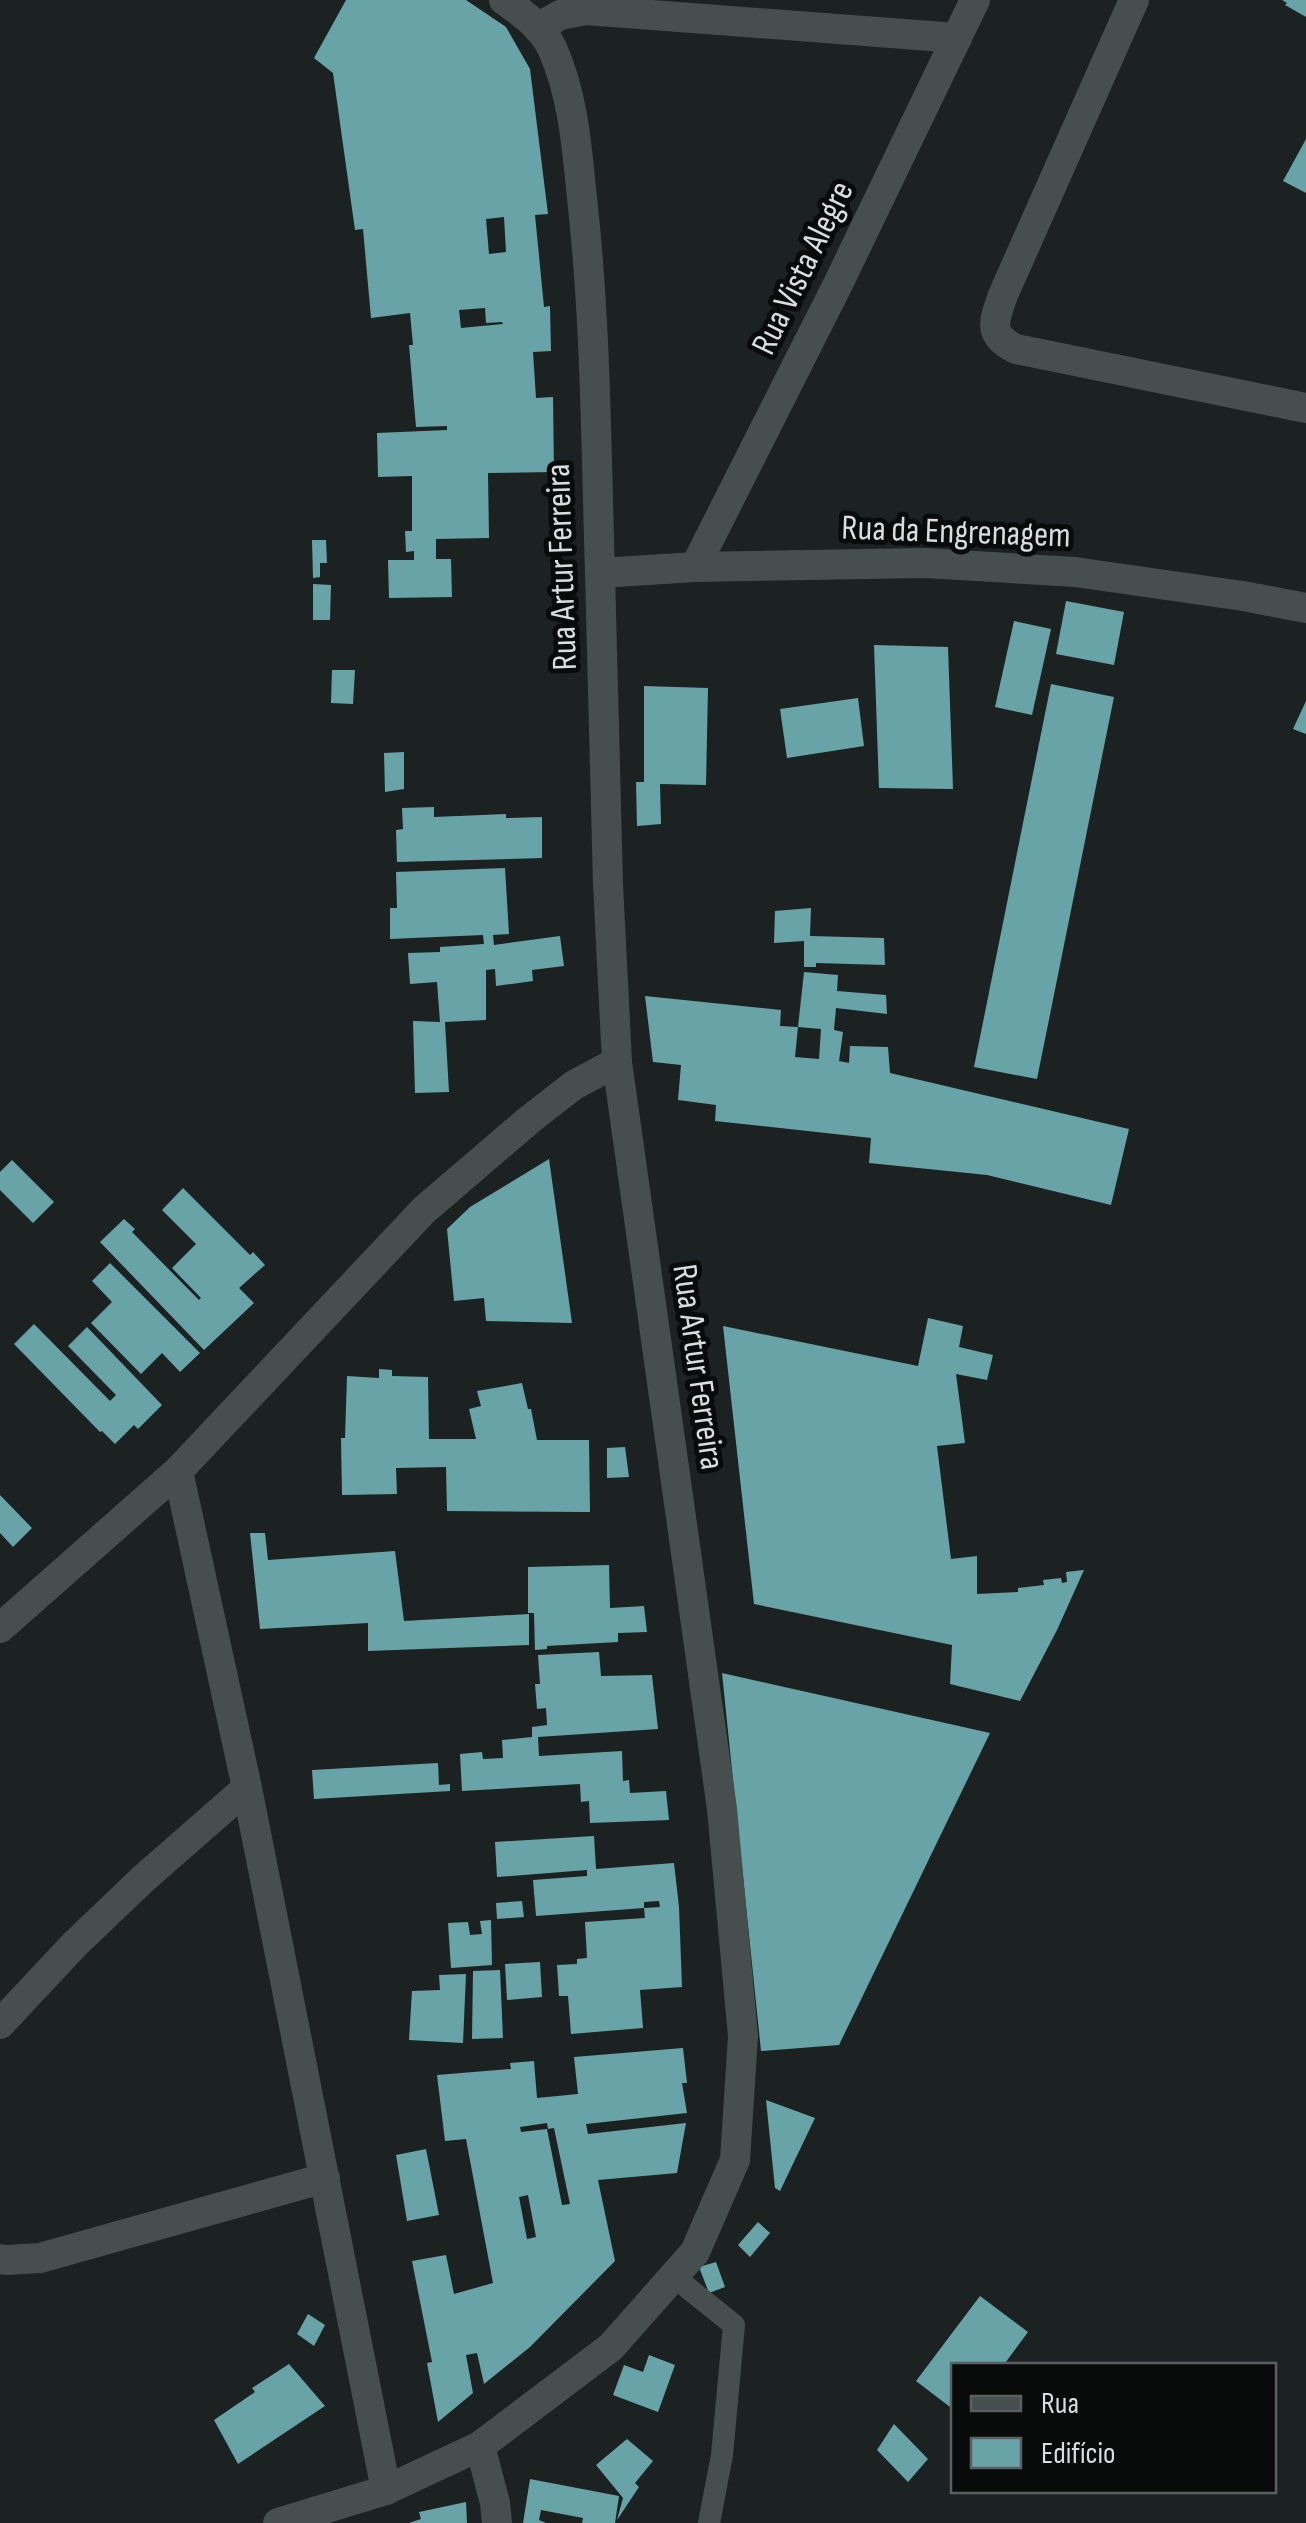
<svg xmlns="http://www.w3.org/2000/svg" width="1306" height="2523" font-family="'Sofia Sans Condensed',sans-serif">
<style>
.building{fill:#68a4a7;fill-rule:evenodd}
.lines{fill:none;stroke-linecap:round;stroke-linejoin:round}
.service{stroke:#474e4e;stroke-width:22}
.minor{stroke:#474e4e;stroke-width:30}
.tertiary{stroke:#474e4e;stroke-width:30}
.labels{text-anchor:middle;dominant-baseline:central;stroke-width:10;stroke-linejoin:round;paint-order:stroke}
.street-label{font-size:35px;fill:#d9dddd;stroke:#090b0b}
</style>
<rect width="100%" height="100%" fill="#1c2222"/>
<!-- building -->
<g class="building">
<path d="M346,0H466L506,27L530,69L548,214L535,215L544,307L550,306L551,351L533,352L536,398L553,397L554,472L488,473L489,538L436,539V559H451L452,597L389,598L388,560H414V551L406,552L405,531H412V476L378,477L377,433L447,430V426L416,427L409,345H413L410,313L371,318L363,229L355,230L333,73L314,58ZM504,217L506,252L489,254L486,219ZM485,308L486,323L502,322L503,324L461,328L459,310Z"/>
<polygon points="1282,0 1306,0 1306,17 1285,5 1287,3"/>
<polygon points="1306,139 1306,193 1283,181"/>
<polygon points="312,540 326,540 327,563 320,563 320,577 313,578"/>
<polygon points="313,584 331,585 330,620 313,620"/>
<polygon points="1066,601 1124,612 1114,665 1056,654"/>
<polygon points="1014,621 1051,629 1032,715 995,707"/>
<polygon points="874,645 948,647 953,789 879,788"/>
<polygon points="332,670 355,670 353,704 331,703"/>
<polygon points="1051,684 1114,697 1037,1079 974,1067"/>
<polygon points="644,686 708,688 706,785 660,784 661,824 637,826 636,782 644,782"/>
<polygon points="858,698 864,746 787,758 780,709"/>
<polygon points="1306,701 1306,734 1293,729"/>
<polygon points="404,752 404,789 385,792 384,753"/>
<polygon points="434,807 434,817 506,814 506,818 542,817 542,858 397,862 396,830 403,829 402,808"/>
<polygon points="505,868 509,934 493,935 494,945 560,936 564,966 532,970 533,981 496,986 495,969 486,970 486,1020 445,1022 449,1092 415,1093 413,1021 440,1022 437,982 410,984 408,953 440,952 440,947 484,944 483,935 390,939 390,908 397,908 396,872"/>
<polygon points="811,908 810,936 884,938 885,965 816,963 816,967 804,967 804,941 774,943 775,911"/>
<path d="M804,972L838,975L837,991L886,995L887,1014L836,1008L834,1030L843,1032L839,1061L849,1063L850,1046L888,1047L890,1073L1129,1129L1111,1205L987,1175L869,1163L871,1138L715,1121L716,1105L678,1100L681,1065L653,1062L645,996L781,1010L780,1026L798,1027ZM798,1027L821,1029L819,1059L795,1057Z"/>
<polygon points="549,1159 572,1323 486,1321 484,1298 454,1301 447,1229 470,1207"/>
<polygon points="12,1160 54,1202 33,1223 0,1190 0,1172"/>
<polygon points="183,1188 250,1255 253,1252 265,1265 239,1288 254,1303 204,1350 100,1242 124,1219 135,1229 132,1232 199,1300 201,1298 172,1268 196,1244 162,1210"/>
<polygon points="110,1263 200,1353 180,1372 162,1353 141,1374 91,1323 112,1302 92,1281"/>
<polygon points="928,1318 963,1326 959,1347 993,1355 987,1380 956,1374 965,1443 937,1446 951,1559 977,1556 977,1594 1018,1592 1018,1588 1044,1585 1043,1580 1061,1578 1062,1583 1067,1582 1066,1572 1084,1570 1057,1630 1020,1701 950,1684 952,1645 754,1604 723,1326 918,1366"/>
<polygon points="34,1324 110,1401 116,1395 68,1346 87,1327 162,1405 138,1429 134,1425 115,1444 102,1431 100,1432 14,1344"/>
<polygon points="379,1369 392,1370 392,1376 428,1377 429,1439 476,1439 469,1409 481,1406 477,1391 522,1383 528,1409 531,1409 537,1440 589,1440 590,1512 447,1511 446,1467 396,1468 397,1494 342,1495 341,1438 345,1438 347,1376 379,1378"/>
<polygon points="625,1447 629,1477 607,1478 607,1448"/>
<polygon points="0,1495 32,1528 13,1547 0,1533"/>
<polygon points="250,1533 265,1533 268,1560 395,1551 404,1621 529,1614 529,1645 368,1651 368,1623 260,1629"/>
<polygon points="609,1565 610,1608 644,1606 647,1632 618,1633 618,1642 547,1646 547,1649 535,1650 534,1613 528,1613 528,1567"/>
<polygon points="599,1652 601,1676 652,1675 658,1729 538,1737 539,1756 622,1751 623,1781 629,1780 630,1793 666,1791 669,1820 590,1823 589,1801 581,1802 580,1784 462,1791 460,1754 482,1752 483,1759 503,1758 502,1740 532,1737 532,1727 547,1725 546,1708 537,1709 535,1684 540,1684 538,1655"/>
<polygon points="722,1673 990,1733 839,2045 761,2051"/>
<polygon points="438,1763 439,1785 450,1784 450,1791 314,1799 312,1770"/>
<polygon points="594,1836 596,1869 674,1863 679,1907 682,1987 640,1990 643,2028 571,2034 568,1996 559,1996 557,1965 577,1964 577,1959 587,1958 585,1922 645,1918 644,1908 660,1907 659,1901 644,1902 644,1908 536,1916 533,1880 587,1876 587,1870 497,1877 495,1842"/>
<polygon points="522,1901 524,1917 497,1919 496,1903"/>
<polygon points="491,1920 492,1965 451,1968 448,1923 468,1922 470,1935 482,1934 480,1921"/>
<polygon points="540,1962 542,1997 507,2000 505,1964"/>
<polygon points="500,1970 503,2038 472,2039 473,1971"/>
<polygon points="466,1974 463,2043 409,2040 412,1991 440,1990 439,1975"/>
<path d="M683,2048L687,2083H682L687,2113L586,2124L588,2134L686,2123L677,2173L598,2180L615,2261L530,2347L484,2384L477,2353L466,2355L473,2393L438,2422L427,2363L432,2362L412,2261L446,2255L454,2294L493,2283L466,2139L445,2141L437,2075L511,2069L510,2063L534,2061L537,2098L578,2094L574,2057ZM547,2123L548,2129L554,2128L570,2204L562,2205L547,2129L521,2132L520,2127ZM528,2195L536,2237L527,2239L519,2197Z"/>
<polygon points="766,2100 815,2118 780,2191 775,2188"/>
<polygon points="426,2149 439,2215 407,2221 396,2155"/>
<polygon points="758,2222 770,2233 750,2257 738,2245"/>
<polygon points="716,2262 725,2287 709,2293 699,2267"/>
<polygon points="980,2296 1028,2332 1003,2366 954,2366 954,2410 916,2381"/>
<polygon points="308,2314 325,2325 314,2346 297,2334"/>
<polygon points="649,2355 675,2365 658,2412 613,2395 624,2365 643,2372"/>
<polygon points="289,2364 325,2406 238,2464 214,2420 255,2392 252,2388"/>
<polygon points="894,2424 928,2459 908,2482 877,2450"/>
<polygon points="627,2439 653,2461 635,2483 639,2487 617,2520 623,2498 596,2465"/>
<polygon points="530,2479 619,2496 615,2523 582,2523 583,2518 541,2510 539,2520 546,2523 523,2523"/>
<polygon points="466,2502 467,2523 409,2523 421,2519 419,2512"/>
</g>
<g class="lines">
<!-- service -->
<polyline class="service" points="673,2276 734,2325 722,2455 709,2523"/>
<!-- minor -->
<g class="minor">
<path d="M1134,0L1003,295C994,321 987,335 1016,349L1306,408"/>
<polyline points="538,28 560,15 586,10 957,38"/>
<polyline points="695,567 838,284 975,0"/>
<polyline points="178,1471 247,1788 386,2490"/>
<polyline points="0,1628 178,1471 424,1210 529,1120 574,1085 617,1062"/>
<polyline points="0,2024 75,1944 143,1879 247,1788"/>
<polyline points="0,2259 7,2260 40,2258 325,2178"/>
<polyline points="480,2446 495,2503 497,2523"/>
<polyline points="278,2523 386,2490 480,2446 611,2347 695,2252 735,2160 743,2036 722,1809 617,1062 608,884 600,573"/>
</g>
<!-- tertiary -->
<path class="tertiary" d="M504,0C522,13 542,27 552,48C573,94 577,148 582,198C596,322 596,448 600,573L695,567L925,563L1075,572L1243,596L1306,608"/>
</g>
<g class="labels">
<!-- street labels -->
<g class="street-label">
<text transform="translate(803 268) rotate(-64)">Rua Vista Alegre</text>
<text transform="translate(956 532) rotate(2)">Rua da Engrenagem</text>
<text transform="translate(562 567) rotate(-92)">Rua Artur Ferreira</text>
<text transform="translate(698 1367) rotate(82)">Rua Artur Ferreira</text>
</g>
</g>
<!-- legend -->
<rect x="951" y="2363" width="325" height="130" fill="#090b0b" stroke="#5c5f5f" stroke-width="2.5"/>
<rect x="971" y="2396" width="50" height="15" fill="#474e4e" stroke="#5c5f5f" stroke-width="2.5"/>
<text x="1041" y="2413" font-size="30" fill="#d9dddd">Rua</text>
<rect x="971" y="2438" width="50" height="30" fill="#68a4a7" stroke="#5c5f5f" stroke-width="2.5"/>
<text x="1041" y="2463" font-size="30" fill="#d9dddd">Edifício</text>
</svg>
